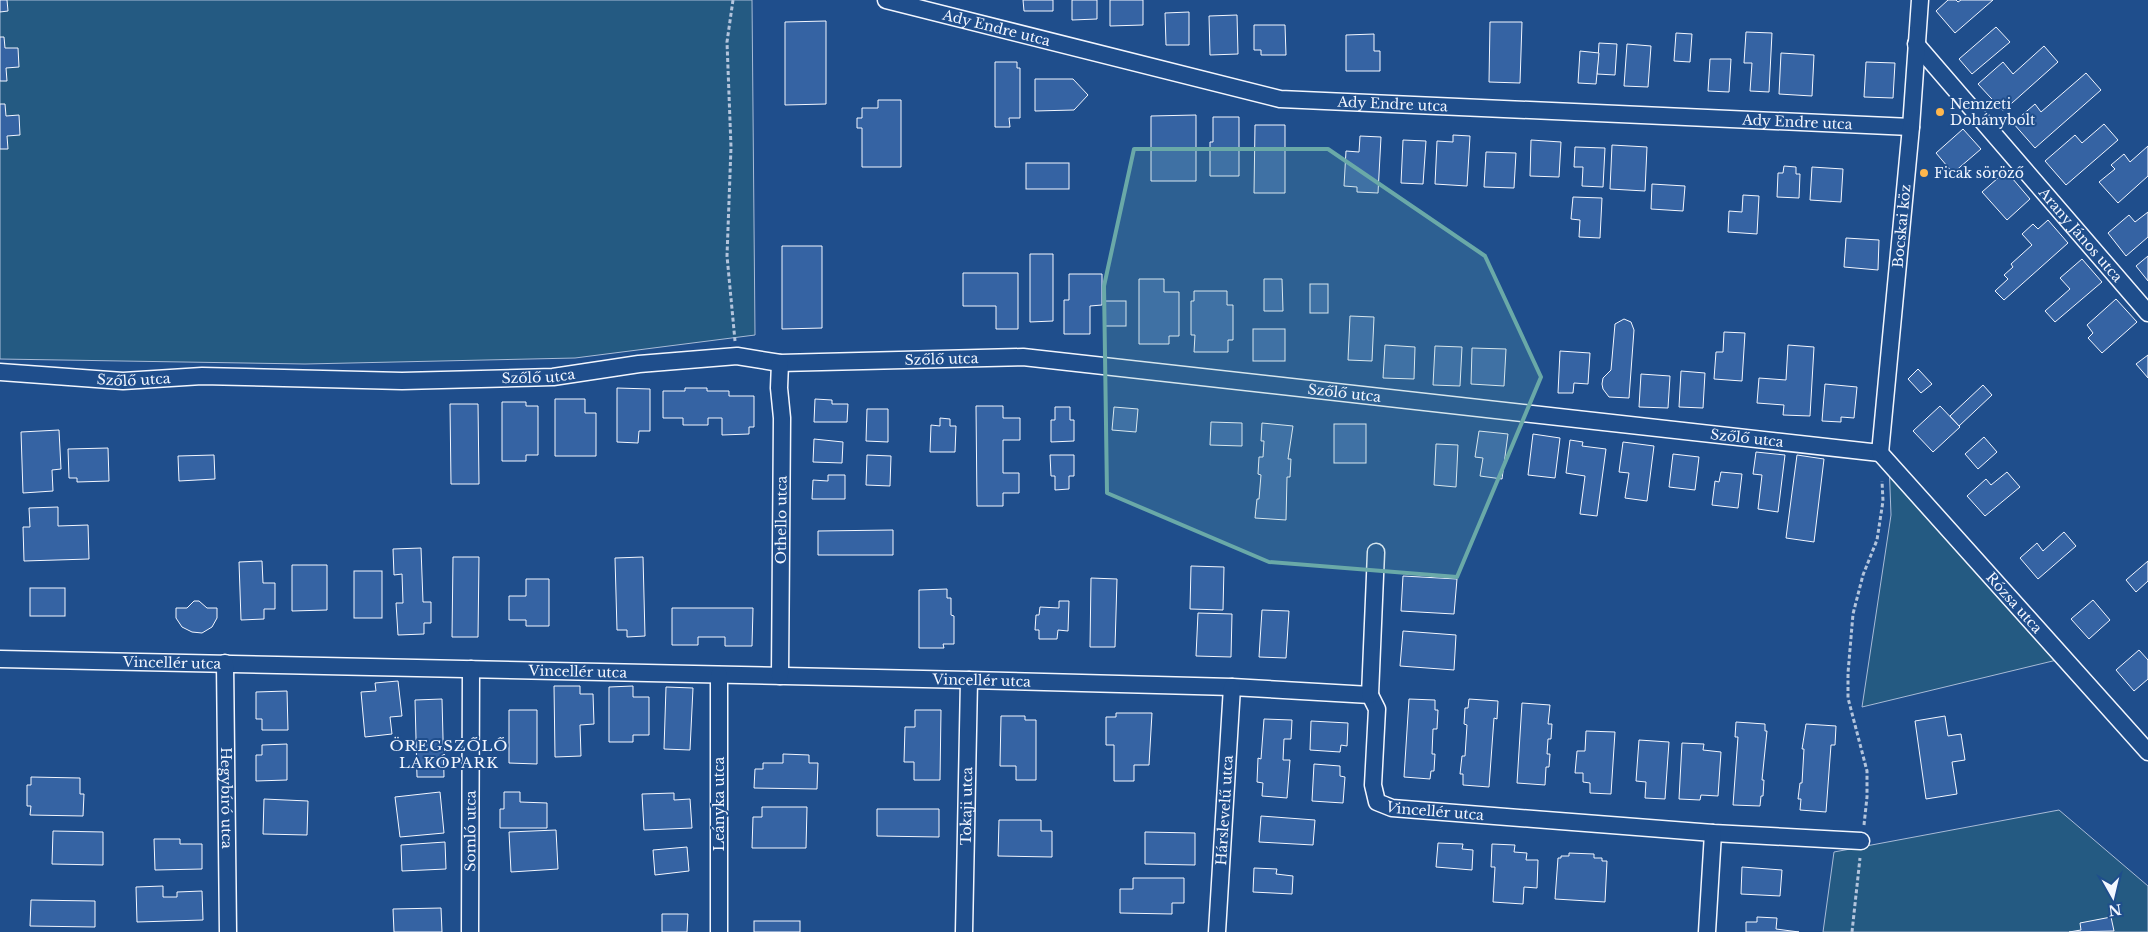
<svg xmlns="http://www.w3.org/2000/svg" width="2148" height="932" font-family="'Libre Baskerville',serif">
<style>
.green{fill:#245a82;stroke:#a8bbd7}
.building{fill:#3563a3;stroke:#f2f6ff}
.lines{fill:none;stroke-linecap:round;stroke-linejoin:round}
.minor-casing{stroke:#f2f6ff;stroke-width:19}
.path{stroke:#b3c4dc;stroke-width:3;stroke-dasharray:4 2.5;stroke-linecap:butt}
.minor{stroke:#1f4e8c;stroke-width:16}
.marked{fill:#6aa9a8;fill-opacity:0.2;stroke:#6aa9a8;stroke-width:4;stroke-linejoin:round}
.poi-dot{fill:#ffb74d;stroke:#1f4e8c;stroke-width:2}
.labels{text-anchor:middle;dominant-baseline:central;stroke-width:4;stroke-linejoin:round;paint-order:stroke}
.street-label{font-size:14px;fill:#f2f6ff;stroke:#1f4e8c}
.poi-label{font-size:14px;fill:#f2f6ff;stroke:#1f4e8c;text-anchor:start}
.neighbourhood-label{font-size:15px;letter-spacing:1px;fill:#f2f6ff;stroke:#1f4e8c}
</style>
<rect width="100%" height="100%" fill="#1f4e8c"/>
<!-- green -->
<g class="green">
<polygon points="0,0 752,0 755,335 575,358 305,364 0,359"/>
<polygon points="1889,461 2061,659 1862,707 1891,515"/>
<polygon points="2059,810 2148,886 2148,932 1823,932 1834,852"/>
</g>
<!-- building -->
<g class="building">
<polygon points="0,0 7,0 8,11 0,12"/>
<polygon points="1023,0 1053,0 1053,11 1024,11"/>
<polygon points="1072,0 1097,0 1097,19 1072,20"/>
<polygon points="1110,0 1143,0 1143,25 1110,26"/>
<polygon points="1948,0 1956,0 1958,2 1961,0 1993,0 1955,33 1936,11"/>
<polygon points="1189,12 1189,45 1166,45 1165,13"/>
<polygon points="1237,15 1238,54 1210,55 1209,16"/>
<polygon points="826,21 826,104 785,105 785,22"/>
<polygon points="1490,22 1522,22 1520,83 1489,82"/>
<polygon points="1254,25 1285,25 1286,55 1261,55 1261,50 1254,50"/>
<polygon points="1996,27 2010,42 1972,74 1959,59"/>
<polygon points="1746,32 1772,33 1769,92 1750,91 1752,63 1744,63"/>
<polygon points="1676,33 1692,34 1690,62 1674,61"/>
<polygon points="1374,34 1374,51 1380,51 1380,71 1346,71 1346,35"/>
<polygon points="0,37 4,37 5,48 18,48 19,67 6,68 7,81 0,81"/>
<polygon points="1599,43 1617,44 1615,75 1597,74"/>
<polygon points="1627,44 1651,46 1648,87 1624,86"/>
<polygon points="2044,46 2058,62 2003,111 1978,84 2003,62 2013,74"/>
<polygon points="1580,51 1599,53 1596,84 1578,83"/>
<polygon points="1781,53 1814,55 1812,96 1779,94"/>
<polygon points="1710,59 1731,59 1729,92 1708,91"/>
<polygon points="995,62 1017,62 1017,68 1020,68 1020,118 1009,118 1010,127 995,127"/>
<polygon points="1866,62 1895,63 1893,98 1864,97"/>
<polygon points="2086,73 2101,90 2035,148 2013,123 2035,104 2041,112"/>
<polygon points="1035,79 1073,79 1088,95 1074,110 1035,111"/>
<polygon points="878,100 901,100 901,167 862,167 862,128 857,128 857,118 862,118 862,108 878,108"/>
<polygon points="0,104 5,104 6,116 19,115 20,135 7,136 8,149 0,149"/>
<polygon points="1196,115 1196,181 1151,181 1151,116"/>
<polygon points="1213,117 1239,117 1239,176 1210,176 1210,142 1213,142"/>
<polygon points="2104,124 2118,140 2066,185 2045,161 2075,135 2082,143"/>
<polygon points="1255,125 1285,125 1285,193 1254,193"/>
<polygon points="1963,129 1981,149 1953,173 1936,153"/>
<polygon points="1453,135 1470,136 1467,186 1435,184 1437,141 1453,142"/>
<polygon points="1360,136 1381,137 1378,193 1357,192 1357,187 1344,186 1346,151 1359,152"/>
<polygon points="1403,140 1426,141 1423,184 1401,183"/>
<polygon points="1531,140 1561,142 1559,177 1530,176"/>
<polygon points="1612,145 1647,147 1645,191 1610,189"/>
<polygon points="2148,146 2148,176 2118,203 2099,182 2115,169 2111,165 2124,154 2130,162"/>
<polygon points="1575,147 1605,148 1603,187 1582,186 1583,167 1574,167"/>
<polygon points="1486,152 1516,153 1514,188 1484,187"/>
<rect x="1026" y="163" width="43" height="26"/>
<polygon points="1784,166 1796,167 1796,174 1800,174 1799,198 1777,197 1778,173 1783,173"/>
<polygon points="1812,167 1843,169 1841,202 1810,200"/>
<polygon points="2006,171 2030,199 2007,220 1982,192"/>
<polygon points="1652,184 1685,186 1683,211 1651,209"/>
<polygon points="1743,195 1759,196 1757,234 1728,232 1729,211 1742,212"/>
<polygon points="1573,197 1602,198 1600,238 1579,237 1580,220 1571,219"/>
<polygon points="2148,212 2148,237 2126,256 2108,233 2129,215 2135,222"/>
<polygon points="2048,220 2068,243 2004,300 1995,291 2008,279 2004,275 2013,267 2011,264 2032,245 2022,234 2033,224 2038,229"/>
<polygon points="1846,238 1879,240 1878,270 1844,267"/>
<polygon points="782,246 822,246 822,328 782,329"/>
<polygon points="1030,254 1053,254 1053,321 1030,322"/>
<polygon points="2148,256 2148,281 2136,266"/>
<polygon points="2082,259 2102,282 2055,322 2045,311 2070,289 2060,278"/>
<polygon points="963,273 1018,273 1018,329 996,329 996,306 963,306"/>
<polygon points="1069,274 1102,274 1102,305 1090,306 1090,334 1064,334 1064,300 1069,300"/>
<polygon points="1139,279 1164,279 1164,292 1179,292 1179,336 1169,336 1169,344 1139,344"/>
<polygon points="1264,279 1282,279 1283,311 1264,311"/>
<rect x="1310" y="284" width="18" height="29"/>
<polygon points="1194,291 1227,291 1227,305 1233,305 1233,340 1228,340 1228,352 1194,352 1195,335 1191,335 1191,301 1194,301"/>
<polygon points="2116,299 2137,322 2102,353 2088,338 2093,333 2087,325"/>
<rect x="1104" y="301" width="22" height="25"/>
<polygon points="1350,316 1374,317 1372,361 1348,360"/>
<polygon points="1624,319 1631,322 1634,330 1629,398 1609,397 1603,389 1602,384 1603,378 1611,370 1615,324"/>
<rect x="1253" y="329" width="32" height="32"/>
<polygon points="1724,332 1745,333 1742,381 1714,379 1716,352 1723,352"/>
<polygon points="1385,345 1415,347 1414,379 1383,378"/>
<polygon points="1788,345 1814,347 1810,416 1783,415 1784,405 1757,403 1759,378 1786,380"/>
<polygon points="1435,346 1462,347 1460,386 1433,385"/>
<polygon points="1472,348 1506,349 1504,386 1471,384"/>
<polygon points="1560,351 1590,353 1588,384 1574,383 1573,393 1558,393"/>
<polygon points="2148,355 2148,378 2136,364"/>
<polygon points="1918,369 1932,384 1921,393 1908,379"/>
<polygon points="1681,371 1705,373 1703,408 1679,407"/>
<polygon points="1641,374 1670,376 1668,408 1639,407"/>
<polygon points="1825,384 1857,387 1854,418 1841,417 1841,422 1822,421"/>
<polygon points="1983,385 1992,395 1959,426 1950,416"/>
<polygon points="617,388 650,389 650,431 639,431 638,443 617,442"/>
<polygon points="685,388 707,388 707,391 729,391 729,396 754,396 754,427 749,427 749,434 722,435 722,418 708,418 708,425 683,425 683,418 663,418 663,391 685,391"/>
<polygon points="555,399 585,399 585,413 596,413 596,456 555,456"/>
<polygon points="815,399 832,400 832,404 848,404 847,422 814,422"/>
<polygon points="502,402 526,402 526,406 538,406 538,455 526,455 526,461 502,461"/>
<polygon points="450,404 478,404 479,484 451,484"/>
<polygon points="976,406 1003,406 1003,418 1020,418 1020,440 1003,440 1003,473 1019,473 1019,493 1003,493 1003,506 977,506"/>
<polygon points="1940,406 1960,427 1933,452 1913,431"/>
<polygon points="1055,407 1070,407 1070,420 1074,420 1074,441 1051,442 1051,420 1055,420"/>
<polygon points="1114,407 1138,409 1136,432 1112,430"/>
<polygon points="867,409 888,409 888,442 866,441"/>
<polygon points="940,418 950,419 950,426 956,426 955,452 930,452 931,425 940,426"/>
<polygon points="1211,422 1242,423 1242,446 1210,445"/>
<polygon points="1262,423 1293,426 1288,459 1291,459 1290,477 1287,477 1286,520 1255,518 1257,499 1259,499 1261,475 1258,474 1259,457 1263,457 1264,441 1261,441"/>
<rect x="1334" y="424" width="32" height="39"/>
<polygon points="59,430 61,469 52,470 53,491 23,493 21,432"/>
<polygon points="1479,431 1508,434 1502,479 1480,476 1483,458 1475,457"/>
<polygon points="1533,434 1560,438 1555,478 1528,475"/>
<polygon points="1984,437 1997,452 1978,469 1965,454"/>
<polygon points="814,439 843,442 842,463 813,462"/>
<polygon points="1570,440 1583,442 1582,446 1606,449 1597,516 1580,514 1585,476 1566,473"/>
<polygon points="1623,442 1654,446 1647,501 1625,498 1629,473 1619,472"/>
<polygon points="1436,444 1458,445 1456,487 1434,485"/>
<polygon points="108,448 109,481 77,482 77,478 69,478 68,449"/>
<polygon points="1756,452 1785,455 1778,512 1758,509 1762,475 1753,474"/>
<polygon points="1673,454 1699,457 1695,490 1669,487"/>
<polygon points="214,455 215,479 179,481 178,456"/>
<polygon points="867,455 891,456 890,486 866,485"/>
<polygon points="1050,455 1074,455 1074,476 1069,476 1069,489 1055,490 1055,476 1051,476"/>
<polygon points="1797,455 1824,459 1814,542 1786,538"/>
<polygon points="1721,472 1742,474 1738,508 1712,505 1715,481 1719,482"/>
<polygon points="2007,472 2020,487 1985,516 1967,496 1986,479 1991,485"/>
<polygon points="828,475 845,475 845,499 812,499 813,480 828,481"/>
<polygon points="58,507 58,526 88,525 89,559 24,561 23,527 30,527 29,508"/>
<polygon points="893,530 893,555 818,555 818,531"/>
<polygon points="2064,532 2076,546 2038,579 2020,558 2037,543 2043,551"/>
<polygon points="421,548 423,602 431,602 431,623 424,623 424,634 398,635 396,603 403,603 402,574 394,575 393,549"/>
<polygon points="453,557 479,557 478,637 452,637"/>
<polygon points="643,557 645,636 627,637 627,630 617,630 615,558"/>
<polygon points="262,561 263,583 275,583 275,609 264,609 264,619 241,620 239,562"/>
<polygon points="2148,561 2148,581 2136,592 2126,580"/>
<polygon points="292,565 327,565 327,610 292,611"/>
<polygon points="1191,566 1224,567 1223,610 1190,609"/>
<rect x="354" y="571" width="28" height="47"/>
<polygon points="1403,576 1457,579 1454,614 1401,611"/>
<polygon points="1091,578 1117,579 1115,647 1090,647"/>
<polygon points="526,579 549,579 549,626 526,626 526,620 509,620 509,596 526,596"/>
<rect x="30" y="588" width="35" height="28"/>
<polygon points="947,589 947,598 951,598 951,615 954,616 954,644 943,644 944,648 919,648 919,590"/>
<polygon points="2093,600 2110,620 2089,639 2071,619"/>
<polygon points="194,601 199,601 207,608 217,608 217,618 212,627 202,633 192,632 182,627 176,618 176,608 187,608"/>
<polygon points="1059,601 1069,601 1068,631 1058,630 1057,639 1039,639 1039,630 1035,630 1036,615 1039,615 1040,607 1059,608"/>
<polygon points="672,608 753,608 752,646 725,646 725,637 698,637 698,645 672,645"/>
<polygon points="1262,610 1289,611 1286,658 1259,657"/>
<polygon points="1198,613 1232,614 1231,657 1196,656"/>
<polygon points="1403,631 1456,635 1454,670 1400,666"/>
<polygon points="2139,650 2148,660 2148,679 2134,691 2116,670"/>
<polygon points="398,681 402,716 390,717 392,734 365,737 361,692 376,691 375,683"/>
<polygon points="554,686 580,686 580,694 593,694 594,724 580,725 581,756 555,757"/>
<polygon points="633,686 633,697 649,697 649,735 633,735 633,742 609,742 609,687"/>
<polygon points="666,687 693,688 690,750 664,749"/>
<polygon points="287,691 288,730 262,730 262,719 256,719 256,692"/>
<polygon points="442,699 444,777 417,777 415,700"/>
<polygon points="1409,699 1435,700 1435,710 1438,710 1437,729 1433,729 1432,754 1435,754 1434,771 1431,771 1430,779 1404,777"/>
<polygon points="1469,699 1498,701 1497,719 1494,718 1489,787 1463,785 1463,774 1460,774 1462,756 1465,756 1467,725 1464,724 1465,708 1468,708"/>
<polygon points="1522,703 1550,705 1548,724 1552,724 1551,739 1548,739 1547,754 1550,754 1549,767 1546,767 1545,785 1517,783"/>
<polygon points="509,710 537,710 537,764 509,763"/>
<polygon points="915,710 941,710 940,780 914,780 914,762 904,762 905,727 915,727"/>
<polygon points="1116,713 1152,713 1149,765 1134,765 1134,781 1114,781 1114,745 1106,745 1106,717 1116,717"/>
<polygon points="1001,716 1025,716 1025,720 1036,720 1036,780 1016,780 1016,766 1000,766"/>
<polygon points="1945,716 1948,736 1961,734 1965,760 1952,762 1957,794 1926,799 1915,721"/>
<polygon points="1264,719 1292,720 1291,739 1284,739 1283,760 1290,760 1287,798 1262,796 1263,783 1257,782 1258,758 1261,759"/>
<polygon points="1311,721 1348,723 1347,746 1341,745 1340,752 1310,750"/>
<polygon points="1736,722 1765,724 1765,731 1767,731 1762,780 1764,780 1763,796 1761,796 1760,806 1733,805 1738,737 1735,737"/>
<polygon points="1806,724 1836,726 1835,745 1831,745 1826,812 1800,810 1801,799 1798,799 1800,783 1802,783 1804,749 1802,749"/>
<polygon points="1586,731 1615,732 1611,794 1590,793 1590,783 1583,782 1583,773 1575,773 1577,751 1585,751"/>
<polygon points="1639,740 1669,742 1665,799 1645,798 1646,782 1636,781"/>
<polygon points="1682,743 1704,744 1703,750 1721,752 1718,796 1701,795 1700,800 1679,799"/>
<polygon points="287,744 287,780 256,781 256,755 262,755 262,745"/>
<polygon points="783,754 809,755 809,763 818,763 817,789 754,788 755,769 763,769 763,763 783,763"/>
<polygon points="1314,764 1340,766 1340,776 1345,777 1343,803 1312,801"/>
<polygon points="31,777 80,778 80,794 84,794 83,816 30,815 31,806 27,806 27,785 31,785"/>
<polygon points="440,792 444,833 400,837 395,797"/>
<polygon points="504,792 520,792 520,802 547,803 547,828 500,828 500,809 504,809"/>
<polygon points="674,793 674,800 690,799 692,828 644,830 642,794"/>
<polygon points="264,799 308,801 307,835 263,834"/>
<polygon points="762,807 807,807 806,848 752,848 753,817 762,817"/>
<polygon points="877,809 939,809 939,837 877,836"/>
<polygon points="1261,816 1315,820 1313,845 1259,842"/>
<polygon points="999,820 1041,820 1041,831 1052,831 1052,857 998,856"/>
<polygon points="556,830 558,869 511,872 509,832"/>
<polygon points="53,831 103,832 103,865 52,864"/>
<polygon points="1145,832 1195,833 1195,865 1145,864"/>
<polygon points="154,839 180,839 180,844 202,844 202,869 155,870"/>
<polygon points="445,842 446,869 402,871 401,845"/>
<polygon points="1438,843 1463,844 1462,849 1473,850 1472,870 1436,867"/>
<polygon points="1492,844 1515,845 1514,852 1527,853 1526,860 1538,860 1537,888 1524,887 1523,904 1493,902 1495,867 1491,867"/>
<polygon points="687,847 689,871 655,875 653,850"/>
<polygon points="1569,853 1594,854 1594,858 1602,858 1602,861 1607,861 1605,902 1555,899 1558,858 1561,858 1561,856 1569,856"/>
<polygon points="1742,867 1782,870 1780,896 1741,894"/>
<polygon points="1254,868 1277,869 1276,874 1293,876 1292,894 1253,892"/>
<polygon points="1133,878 1184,878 1184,903 1172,903 1172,914 1120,913 1120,889 1133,889"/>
<polygon points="163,886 163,897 177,897 177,892 202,891 203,920 137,922 136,887"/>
<polygon points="31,900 95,901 95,927 30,926"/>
<polygon points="441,908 442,932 394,932 393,909"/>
<polygon points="662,914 688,914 687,932 662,932"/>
<polygon points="1757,917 1777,918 1776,929 1799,932 1746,932 1746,922 1757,922"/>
<polygon points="2111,917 2114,931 2069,932 2081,930 2080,923"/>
<rect x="754" y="921" width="46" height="11"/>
</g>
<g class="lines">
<defs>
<g id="minor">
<path id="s1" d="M886,0L1280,99L1911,127"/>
<path id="s2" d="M1916,44L2148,313"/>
<path id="s3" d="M0,372L123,381L202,376L402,381L553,377L639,364L737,356L780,363L1023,357L1880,453"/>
<path id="s4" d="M1880,453L1911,127L1920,0"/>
<path id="s5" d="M1880,453L2148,752"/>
<path id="s6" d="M0,659L969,680L1232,687L1370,695L1377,709L1373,785L1377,802L1392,808L1713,833L1861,841"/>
<path id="s7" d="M225,663L228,932"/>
<path id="s8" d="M780,676L782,418L779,388L780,363"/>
<polyline points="1370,695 1376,552"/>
<path id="s9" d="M470,932L471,669"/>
<polyline points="719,932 719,675"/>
<path id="s10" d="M964,932L969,680"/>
<path id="s11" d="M1217,932L1232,687"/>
<polyline points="1707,932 1713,833"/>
</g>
</defs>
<!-- minor casing -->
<use href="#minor" class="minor-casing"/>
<!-- path -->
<g class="path">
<polyline points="733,0 727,42 731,147 727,256 735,341"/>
<polyline points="1864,825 1867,797 1867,771 1848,698 1848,673 1853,614 1863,575 1877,540 1883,501 1882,481"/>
<polyline points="1852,932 1860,858"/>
</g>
<!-- minor -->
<use href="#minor" class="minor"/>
</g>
<!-- marked area -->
<path class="marked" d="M1134,149H1328L1485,256L1541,377L1457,577L1269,562L1107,493L1104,286Z"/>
<!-- markers -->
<g class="poi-dot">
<circle cx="1940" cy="112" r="5"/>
<circle cx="1924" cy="173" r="5"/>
</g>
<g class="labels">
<!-- street labels -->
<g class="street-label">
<text stroke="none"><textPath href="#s1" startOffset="114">Ady Endre utca</textPath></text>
<text stroke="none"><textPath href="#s1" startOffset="519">Ady Endre utca</textPath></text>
<text stroke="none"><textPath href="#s1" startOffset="924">Ady Endre utca</textPath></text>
<text stroke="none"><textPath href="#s4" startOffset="228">Bocskai köz</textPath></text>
<text stroke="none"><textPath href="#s2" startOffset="252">Arany János utca</textPath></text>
<text stroke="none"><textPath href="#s3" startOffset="944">Szőlő utca</textPath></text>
<text stroke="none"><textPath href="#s3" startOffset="539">Szőlő utca</textPath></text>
<text stroke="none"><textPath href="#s3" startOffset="134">Szőlő utca</textPath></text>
<text stroke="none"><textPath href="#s3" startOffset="1349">Szőlő utca</textPath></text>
<text stroke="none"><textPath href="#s3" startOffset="1754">Szőlő utca</textPath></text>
<text stroke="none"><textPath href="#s8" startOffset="156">Othello utca</textPath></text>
<text stroke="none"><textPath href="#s5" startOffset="201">Rózsa utca</textPath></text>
<text stroke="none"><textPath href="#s6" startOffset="172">Vincellér utca</textPath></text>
<text stroke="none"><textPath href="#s6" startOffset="578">Vincellér utca</textPath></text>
<text stroke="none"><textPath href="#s6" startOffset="982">Vincellér utca</textPath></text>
<text stroke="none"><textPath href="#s7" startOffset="135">Hegybíró utca</textPath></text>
<text transform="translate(719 804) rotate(-90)">Leányka utca</text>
<text stroke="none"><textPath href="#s10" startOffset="126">Tokaji utca</textPath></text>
<text stroke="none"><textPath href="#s6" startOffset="1539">Vincellér utca</textPath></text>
<text stroke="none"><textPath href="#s11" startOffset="122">Hárslevelű utca</textPath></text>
<text stroke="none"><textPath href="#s9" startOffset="101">Somló utca</textPath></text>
</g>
<!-- poi labels -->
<g class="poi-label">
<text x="1950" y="104">Nemzeti<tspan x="1950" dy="16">Dohánybolt</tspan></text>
<text x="1934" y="173">Ficak söröző</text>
</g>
<!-- neighbourhood labels -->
<g class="neighbourhood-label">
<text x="449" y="745">ÖREGSZŐLŐ<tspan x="449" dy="17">LAKÓPARK</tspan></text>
</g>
</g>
<!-- north arrow -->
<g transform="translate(2113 897) rotate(172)" stroke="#1f4e8c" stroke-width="4" paint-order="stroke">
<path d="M0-4L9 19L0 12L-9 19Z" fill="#f2f6ff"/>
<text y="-8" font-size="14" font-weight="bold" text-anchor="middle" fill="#f2f6ff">N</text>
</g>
</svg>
